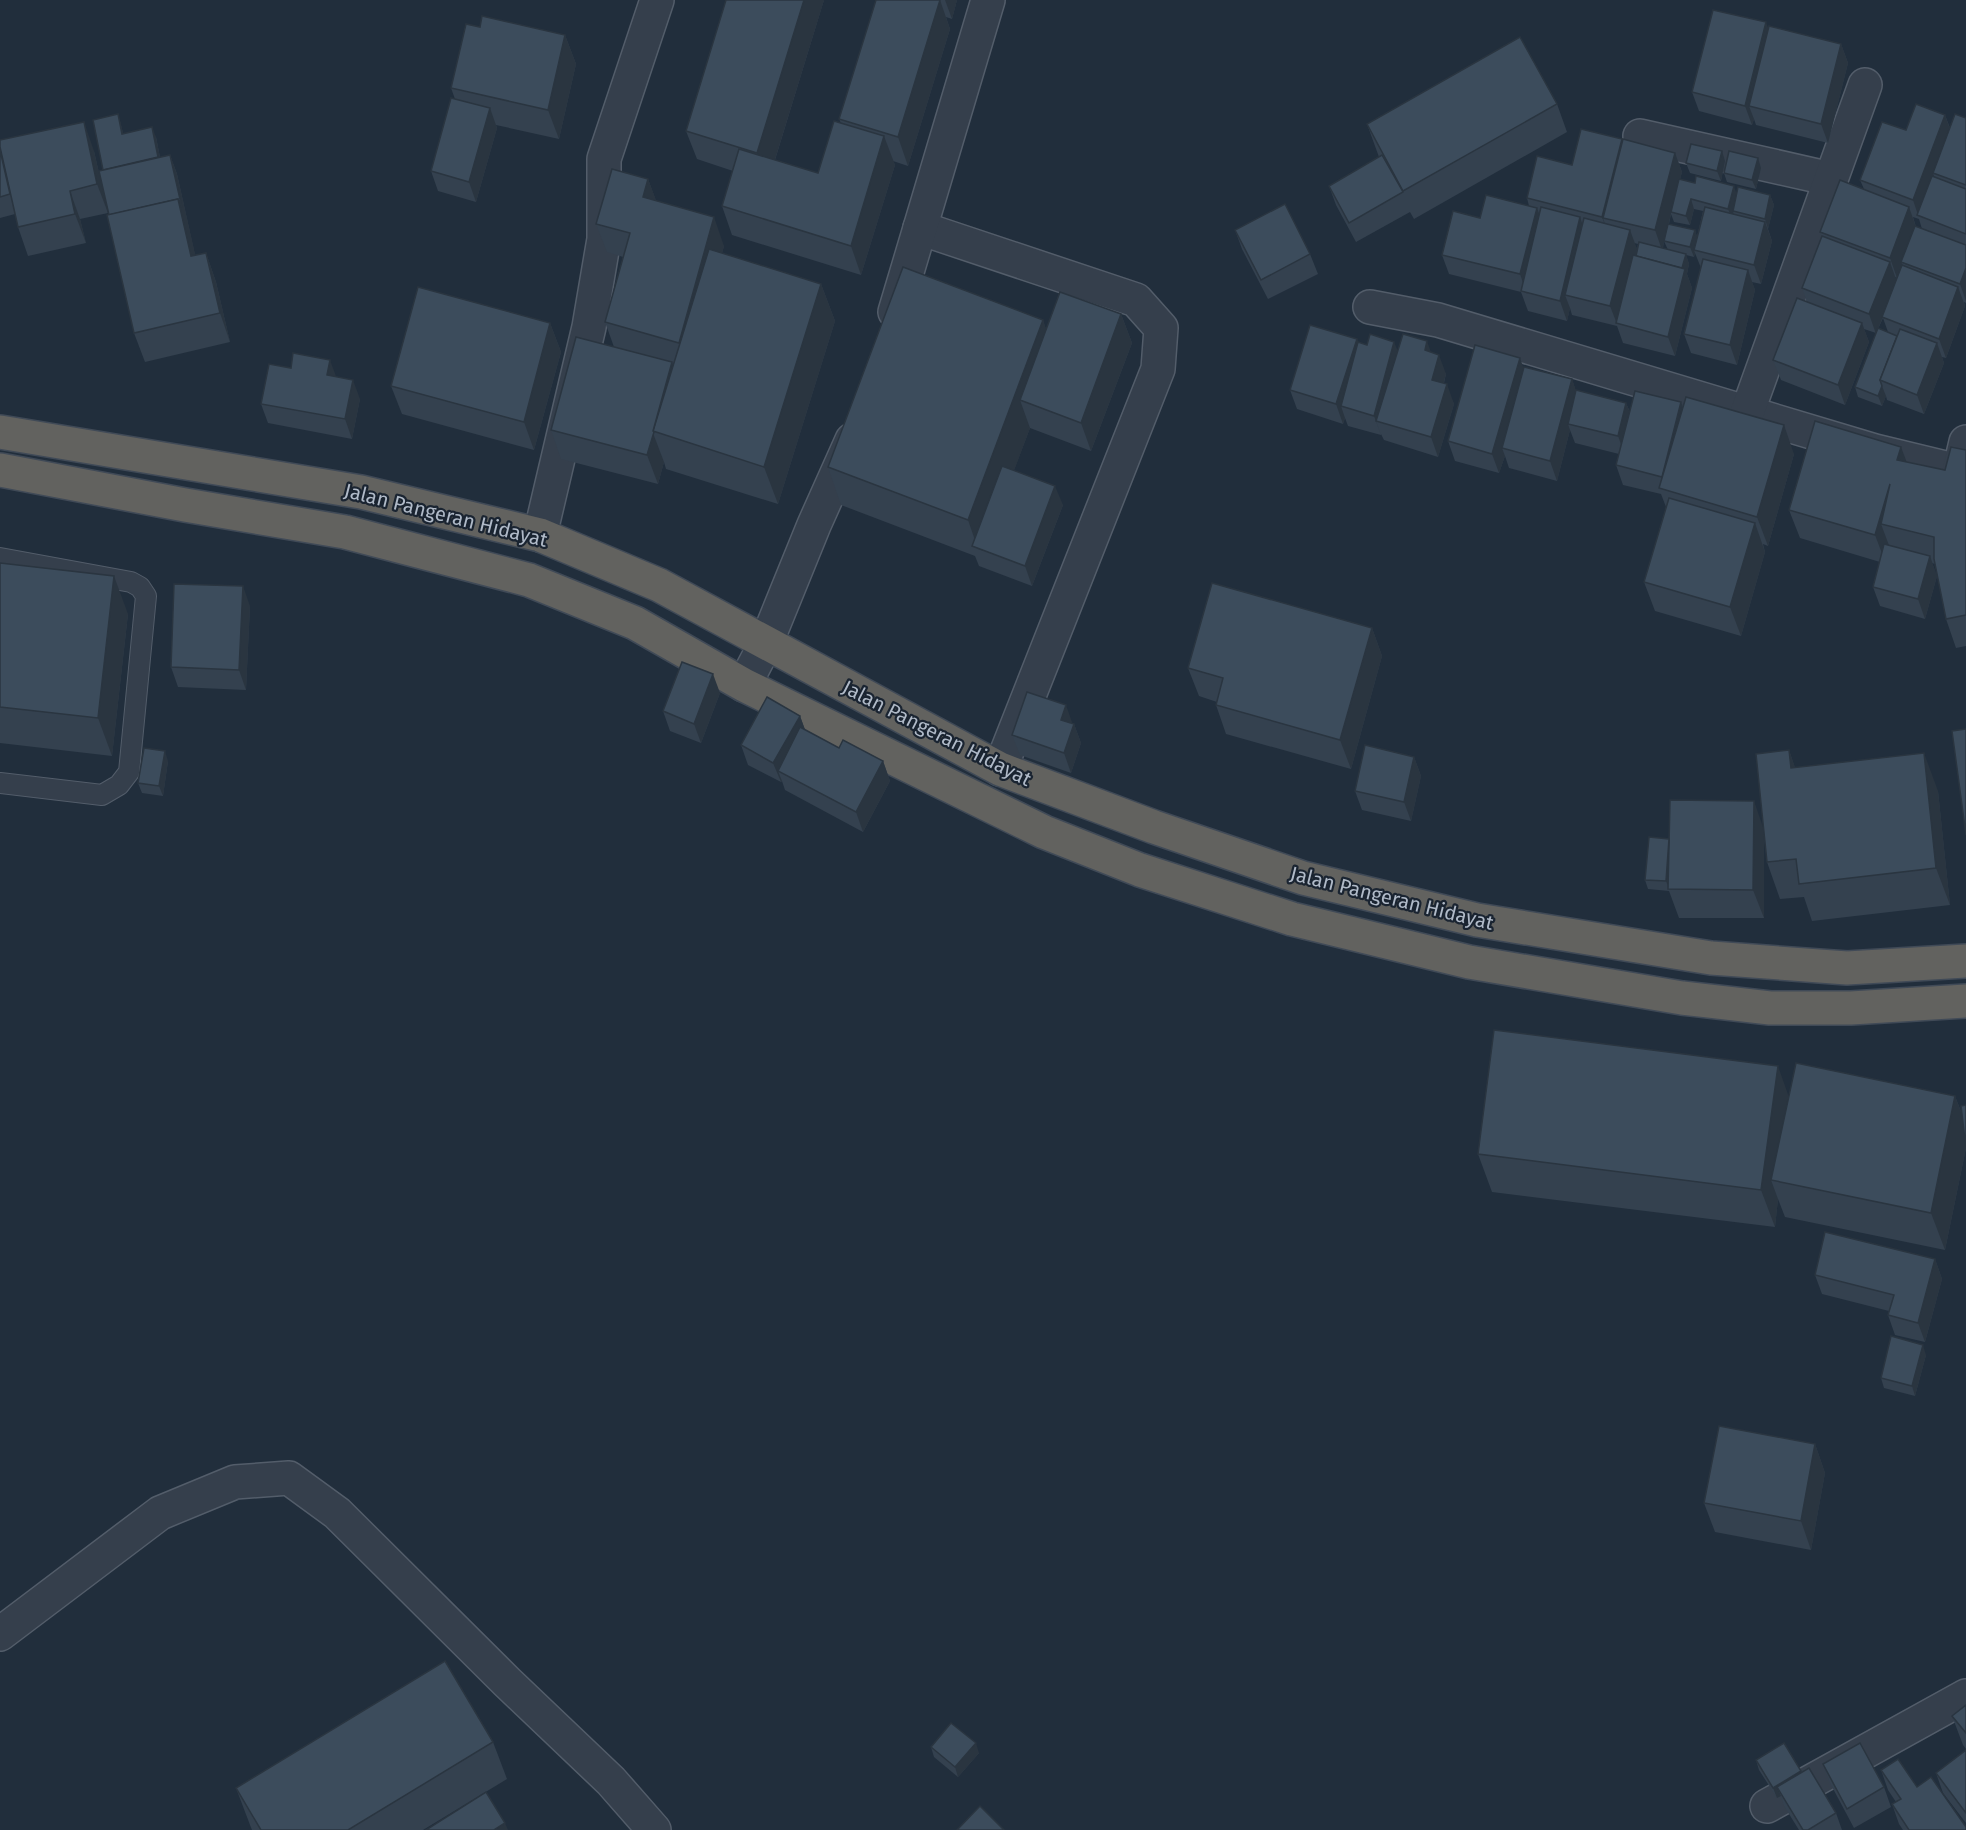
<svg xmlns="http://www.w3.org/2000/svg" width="1966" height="1830" font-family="'Fira Sans',sans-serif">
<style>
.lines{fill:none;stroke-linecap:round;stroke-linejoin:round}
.service-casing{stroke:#535d6a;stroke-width:22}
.minor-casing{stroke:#535d6a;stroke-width:36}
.trunk-casing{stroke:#404a57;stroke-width:36}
.service{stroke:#353f4c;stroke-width:20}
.minor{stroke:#353f4c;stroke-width:33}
.trunk{stroke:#62625f;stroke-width:33}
.wall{fill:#34414f;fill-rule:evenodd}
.shaded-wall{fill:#2a3540}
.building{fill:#3c4c5c;stroke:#2a3540;stroke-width:1.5}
.labels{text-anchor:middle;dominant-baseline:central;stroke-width:4.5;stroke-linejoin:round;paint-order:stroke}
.street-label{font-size:20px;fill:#b0bac8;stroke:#1a2431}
</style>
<rect width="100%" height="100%" fill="#212e3c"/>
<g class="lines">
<defs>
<polyline id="service" points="0,558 131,582 140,587 146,596 129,772 119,785 102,795 0,783"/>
<g id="minor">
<polyline points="1640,136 1831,179"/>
<polyline points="920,228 1136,300 1161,328 1158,369 1000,769"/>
<polyline points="1370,307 1438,320 1875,451 1966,473"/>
<polyline points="895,312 988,0"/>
<polyline points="1747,413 1865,85"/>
<polyline points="1959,472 1966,442"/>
<polyline points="540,535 589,327 604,239 604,159 657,0"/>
<polyline points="744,685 766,643 814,525 852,440"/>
<polyline points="0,1634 160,1513 235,1482 289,1478 337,1513 507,1682 611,1781 654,1830"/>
<polyline points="1767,1806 1966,1696"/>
</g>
<g id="trunk">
<polyline points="0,432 361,492 540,535 659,585 1000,769 1154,827 1303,878 1477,920 1711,958 1847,968 1966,961"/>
<polyline points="0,470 185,505 345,532 529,580 635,623 744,685 1044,832 1140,870 1292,919 1469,962 1682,998 1770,1008 1851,1008 1966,1001"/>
</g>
</defs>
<!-- service casing -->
<use href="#service" class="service-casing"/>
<!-- minor casing -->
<use href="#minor" class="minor-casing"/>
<!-- trunk casing -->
<use href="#trunk" class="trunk-casing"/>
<!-- service -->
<use href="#service" class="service"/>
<!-- minor -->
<use href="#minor" class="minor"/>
<!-- trunk -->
<use href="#trunk" class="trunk"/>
</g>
<!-- wall -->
<g class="wall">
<polygon points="824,0 775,160 818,173 841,123 839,119 876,0 957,0 952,19 946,17 950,29 908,166 893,161 895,165 861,275 732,235 722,206 733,171 697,159 686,131"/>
<polygon points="480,27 565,35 576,64 559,139 496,125 497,128 476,202 438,191 431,171 455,99 451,88"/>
<polygon points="1768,29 1841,44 1848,63 1828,143 1756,125 1754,119 1752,125 1699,111 1692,92"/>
<polygon points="1557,104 1567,132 1414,219 1410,212 1356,242 1336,205 1329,186 1379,157 1367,124"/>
<polygon points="118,114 123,133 156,137 160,157 170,155 177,174 195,255 206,253 216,282 230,342 145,362 134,333 109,215 103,170"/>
<path d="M1945,115L1950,128L1966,118V303L1964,302L1965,306L1946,358L1942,357L1944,363L1924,414L1887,400L1886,396L1882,406L1858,397L1855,387L1876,333L1864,329L1869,342L1845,405L1781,380L1773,360L1807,302L1802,288L1822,237L1820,232L1864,189L1860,180L1906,130ZM1913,217L1919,219L1922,229L1916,227ZM1902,264L1903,266L1896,280L1895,277L1897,278ZM1883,318L1888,332L1878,329Z"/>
<path d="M1622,139L1623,141L1675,153L1682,172L1680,179L1737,194L1770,195L1774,205L1768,229L1772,241L1761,284L1752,282L1755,290L1737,365L1691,353L1684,334L1701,268L1695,253L1694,257L1686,255L1689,264L1687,274L1692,288L1675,356L1623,343L1617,326L1572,315L1570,308L1567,321L1528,311L1521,292L1449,274L1442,255L1480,218L1529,206L1527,198L1572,165ZM1694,209L1703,211L1697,237L1695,230L1669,224L1671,214L1674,222L1690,225ZM1664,241L1668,250L1663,248ZM1634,243L1638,244L1636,256L1637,249Z"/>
<polygon points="0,140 94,151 108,213 80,219 86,243 28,256 18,227 15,214 0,218"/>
<polygon points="1722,151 1725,161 1721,181 1690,173 1686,163"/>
<polygon points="1758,158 1761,168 1756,189 1727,182 1724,173"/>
<polygon points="648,179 656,201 724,246 722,253 821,284 835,321 778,504 666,469 664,462 658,484 561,459 551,430 614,347 605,322 623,257 607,252 596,224"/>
<polygon points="1235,230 1310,254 1318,274 1268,299 1242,249"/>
<polygon points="1121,314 1132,343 1091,451 1030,428 1014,470 1063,505 1032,586 979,566 975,556 841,505 828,467 1043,320 1046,330"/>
<polygon points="550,323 561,352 534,450 402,414 391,386"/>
<polygon points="1357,339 1358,343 1398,351 1431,352 1446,374 1444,383 1454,404 1438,457 1384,440 1381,434 1381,435 1348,426 1345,418 1343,424 1297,409 1290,390"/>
<polygon points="1523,368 1572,379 1576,392 1626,403 1630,412 1683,407 1794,454 1768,546 1763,544 1765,552 1741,636 1655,611 1644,582 1666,507 1661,494 1623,485 1616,465 1619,454 1575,443 1570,430 1557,481 1509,468 1505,456 1499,473 1455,461 1448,441"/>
<polygon points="360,399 352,439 268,423 261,404"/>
<polygon points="1966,450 1966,646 1956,648 1946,619 1935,564 1932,563 1937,576 1925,619 1880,606 1873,587 1880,562 1800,538 1789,510 1907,462 1945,470"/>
<polygon points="0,563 128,614 112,756 0,743"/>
<polygon points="250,606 246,690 178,687 171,667"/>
<polygon points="1372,628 1382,656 1351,769 1226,734 1216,705 1217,702 1199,696 1188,668"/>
<polygon points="720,693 701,743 670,731 663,711"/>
<polygon points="800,716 805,730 839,748 883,761 890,781 863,832 785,790 782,781 781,782 748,765 741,745"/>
<polygon points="1073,723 1074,724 1081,743 1071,773 1020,755 1012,735"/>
<polygon points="1789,750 1795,768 1938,791 1950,905 1812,921 1804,897 1780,899 1767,862 1764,838 1764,918 1679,918 1669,891 1648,889 1645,880 1669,839 1763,827"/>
<polygon points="1414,757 1421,776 1411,821 1362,810 1355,791"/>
<polygon points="168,761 163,796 142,793 138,783"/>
<polygon points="1789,1096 1955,1096 1962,1114 1966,1148 1945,1250 1785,1217 1778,1199 1775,1227 1492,1192 1478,1154"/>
<polygon points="1935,1259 1942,1279 1925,1342 1895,1335 1888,1315 1889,1311 1822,1294 1815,1275"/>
<polygon points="1926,1355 1915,1396 1884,1388 1881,1378"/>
<polygon points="1815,1444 1825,1473 1811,1550 1715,1532 1704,1503"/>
<polygon points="1966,1705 1966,1749 1963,1745 1952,1716"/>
<polygon points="493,1742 507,1779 423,1830 252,1830 250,1825 236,1788"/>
<polygon points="931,1747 979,1753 958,1777 934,1757"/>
<polygon points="1966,1750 1966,1823 1943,1793 1936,1773"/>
<polygon points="1756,1760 1801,1772 1836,1813 1842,1830 1799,1830 1784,1806 1781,1796 1777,1798 1759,1770"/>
<polygon points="1823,1764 1884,1787 1891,1807 1854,1828 1830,1783"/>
<polygon points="1881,1770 1917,1787 1966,1830 1903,1830 1899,1824 1892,1804 1896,1802 1888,1790"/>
</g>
<!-- shaded-wall -->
<g class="shaded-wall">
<polygon points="804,0 824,0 768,182 757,153"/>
<polygon points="940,0 950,29 908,166 898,137"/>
<polygon points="945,0 957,0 952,19"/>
<polygon points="1766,22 1773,42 1749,106 1754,119 1752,125 1745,106"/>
<polygon points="565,35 576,64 559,139 548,110"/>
<polygon points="1841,44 1848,63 1828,143 1821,124"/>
<polygon points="490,108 497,128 476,202 469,182"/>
<polygon points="118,114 121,124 125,143 122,134"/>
<polygon points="1945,115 1952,135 1933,173 1935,179 1918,215 1913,200"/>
<polygon points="84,122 94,151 108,213 97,184"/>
<polygon points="152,127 156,137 163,173 159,163"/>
<polygon points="884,136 895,165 861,275 851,246"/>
<polygon points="1622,139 1629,159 1603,218 1609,236 1602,217"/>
<polygon points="1722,151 1725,161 1721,181 1717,171"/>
<polygon points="1675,153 1682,172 1672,212 1671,212 1671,214 1662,250 1655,230"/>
<polygon points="170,155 177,174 202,285 191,256 178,199"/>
<polygon points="1758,158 1761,168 1756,189 1752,180"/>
<polygon points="648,179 659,208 643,197"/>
<polygon points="1734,186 1737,195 1732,219 1728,209"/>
<polygon points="70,191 80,219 86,243 75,214"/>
<polygon points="1770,195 1774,205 1768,229 1765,219"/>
<polygon points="1691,199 1694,209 1690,225 1686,216"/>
<polygon points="1909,207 1916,227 1901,262 1902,264 1897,278 1890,258"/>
<polygon points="1537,208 1544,227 1527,294 1520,274"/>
<polygon points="714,217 724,246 689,372 679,343"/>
<polygon points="1580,217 1587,237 1565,295 1570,308 1567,321 1560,301"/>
<polygon points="1765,222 1772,241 1761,284 1754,265"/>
<polygon points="1630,230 1637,249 1618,324 1617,324 1610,306"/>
<polygon points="1695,230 1698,240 1694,250 1695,253 1694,257 1690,247"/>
<polygon points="206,253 216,282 230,342 220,313"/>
<polygon points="1686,254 1689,264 1687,274 1692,288 1675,356 1668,337 1681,274"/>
<polygon points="1890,262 1897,282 1876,334 1869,314"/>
<polygon points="1966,268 1966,301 1960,284"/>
<polygon points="1748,270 1755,290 1737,365 1730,345"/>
<polygon points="821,284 835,321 778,504 764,467"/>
<polygon points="1958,287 1965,306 1946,358 1939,339"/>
<polygon points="1121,314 1132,343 1091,451 1081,423"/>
<polygon points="1043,320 1056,358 1020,400 1030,428 984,551 978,549 968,520"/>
<polygon points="550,323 561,352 534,450 524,422"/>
<polygon points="1862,323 1869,342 1845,405 1838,385"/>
<polygon points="1357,339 1364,359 1341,406 1345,418 1343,424 1336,404"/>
<polygon points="1427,341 1434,361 1425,350"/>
<polygon points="1394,342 1402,361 1376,421 1381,435 1374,416"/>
<polygon points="1937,343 1944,363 1924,414 1917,395"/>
<polygon points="1439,355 1446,374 1439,399 1432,380"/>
<polygon points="1520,358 1527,378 1502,448 1505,456 1499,473 1492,454"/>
<polygon points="330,360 337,379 327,375"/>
<polygon points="672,362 682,391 654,432"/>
<polygon points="1572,379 1579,399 1568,424 1570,430 1557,481 1550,461"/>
<polygon points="353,380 360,399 352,439 345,419"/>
<polygon points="1447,384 1454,404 1438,457 1431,437"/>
<polygon points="1882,386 1886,396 1882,406 1878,396"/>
<polygon points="1681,402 1688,422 1662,477"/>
<polygon points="1626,403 1634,422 1625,455 1618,436"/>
<polygon points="1784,425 1794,454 1768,546 1757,517"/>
<polygon points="653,433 664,462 658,484 647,455"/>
<polygon points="1901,447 1912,476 1897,460"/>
<polygon points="1890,484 1881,524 1890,548 1886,564 1875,535"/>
<polygon points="1055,486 1063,505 1032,586 1025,566"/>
<polygon points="1755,523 1765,552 1741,636 1730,607"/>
<polygon points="1930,556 1937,576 1925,619 1918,599"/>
<polygon points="114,576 128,614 112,756 98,718"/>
<polygon points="243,586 250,606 246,690 239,670"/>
<polygon points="1372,628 1382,656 1351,769 1340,740"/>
<polygon points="713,674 720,693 701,743 694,724"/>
<polygon points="1066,705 1073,725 1061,720"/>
<polygon points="800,716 807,735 778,771 782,781 781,782 773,763"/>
<polygon points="1074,724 1081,743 1071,773 1064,753"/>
<polygon points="1789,750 1802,788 1791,768"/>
<polygon points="165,751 168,761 163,796 159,786"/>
<polygon points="1924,753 1938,791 1950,905 1936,868"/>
<polygon points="1414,757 1421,776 1411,821 1404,802"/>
<polygon points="883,761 890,781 863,832 856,812"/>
<polygon points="1754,801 1764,830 1764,918 1753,890"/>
<polygon points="1670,839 1669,889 1666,881"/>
<polygon points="1778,1066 1791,1103 1771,1180 1778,1199 1775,1227 1761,1190"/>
<polygon points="1955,1096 1966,1125 1966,1148 1945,1250 1931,1213"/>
<polygon points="1935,1259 1942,1279 1925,1342 1918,1323"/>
<polygon points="1923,1345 1926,1355 1915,1396 1912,1386"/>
<polygon points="1815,1444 1825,1473 1811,1550 1801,1521"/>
<polygon points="976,1743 979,1753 958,1777 955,1767"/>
<polygon points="1801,1771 1804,1781 1777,1787 1781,1796 1777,1798 1773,1788"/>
<polygon points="505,1823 508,1830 494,1830"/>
</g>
<!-- building -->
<g class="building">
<polygon points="726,0 804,0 757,153 686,131"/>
<polygon points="876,0 940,0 898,137 839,119"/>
<polygon points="1713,10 1766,22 1745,106 1692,92"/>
<polygon points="482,16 565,35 548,110 451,88 466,24 480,27"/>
<polygon points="1769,26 1841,44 1821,124 1749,106"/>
<polygon points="1520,37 1557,104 1403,191 1367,124"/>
<polygon points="451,98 490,108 469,182 431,171"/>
<polygon points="1916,104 1945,115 1913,200 1860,180 1882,122 1906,130"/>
<polygon points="118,114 122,134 152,127 158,157 103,170 93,120"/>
<polygon points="1955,114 1966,118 1966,185 1933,173"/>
<polygon points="834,121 884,136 851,246 722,206 739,149 818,173"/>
<polygon points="84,122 97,184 70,191 75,214 18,227 0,147 0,140"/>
<polygon points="1581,129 1622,139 1602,217 1527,198 1537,156 1572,165"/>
<polygon points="1623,139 1675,153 1655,230 1603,218"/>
<polygon points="1691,144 1722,151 1717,171 1686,163"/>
<polygon points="0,150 10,194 0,197"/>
<polygon points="1729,151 1758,158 1752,180 1724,173"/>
<polygon points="170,155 182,208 178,199 109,215 99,171"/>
<polygon points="1382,155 1403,192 1349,223 1329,186"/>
<polygon points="612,169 648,179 643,197 714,217 679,343 605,322 630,233 596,224"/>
<polygon points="1696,176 1734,186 1728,209 1691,199 1686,216 1671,212 1679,179 1695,183"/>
<polygon points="1932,176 1966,189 1966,234 1917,215"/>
<polygon points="1840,180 1909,207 1890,258 1820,232"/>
<polygon points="1738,187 1770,195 1765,219 1733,211"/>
<polygon points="1486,195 1537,208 1520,274 1442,255 1453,211 1480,218"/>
<polygon points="178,199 191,256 206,253 220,313 134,333 107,215"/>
<polygon points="1285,204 1310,254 1261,280 1235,230"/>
<polygon points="1541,207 1580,217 1560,301 1521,291"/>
<polygon points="1705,207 1765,222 1754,265 1694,250"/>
<polygon points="1584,218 1630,230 1610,306 1565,295"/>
<polygon points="1668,224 1695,230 1690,247 1664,241"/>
<polygon points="1915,226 1966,245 1966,268 1960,284 1901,262"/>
<polygon points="1822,236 1890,262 1869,314 1802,288"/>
<polygon points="1639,242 1686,254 1682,268 1636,256"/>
<polygon points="709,249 821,284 764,467 653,431"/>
<polygon points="1633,255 1685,269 1668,337 1616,323"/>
<polygon points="1703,259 1748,270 1730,345 1684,334"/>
<polygon points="1902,265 1958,287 1939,339 1882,317"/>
<polygon points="903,267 1043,320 968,520 828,467"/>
<polygon points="418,287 550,323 524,422 391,386"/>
<polygon points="1060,292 1121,314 1081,423 1020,400"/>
<polygon points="1797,298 1862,323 1838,385 1773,360"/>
<polygon points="1310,325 1357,339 1336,404 1290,390"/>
<polygon points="1878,328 1897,336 1880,380 1882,386 1878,396 1855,387"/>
<polygon points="1900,329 1937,343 1917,395 1880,380"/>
<polygon points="1370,334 1394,342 1374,416 1341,406 1358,342 1367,345"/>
<polygon points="1403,334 1427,341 1425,350 1439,355 1432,380 1447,384 1431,437 1376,421"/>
<polygon points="576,337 672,362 653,431 654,432 647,455 551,430"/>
<polygon points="1475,345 1520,358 1492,454 1448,441"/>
<polygon points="293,353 330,360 327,375 353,380 345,419 261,404 269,364 291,368"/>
<polygon points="1524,367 1572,379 1550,461 1502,448"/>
<polygon points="1576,390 1626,403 1618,436 1568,424"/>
<polygon points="1635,391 1681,402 1662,477 1616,465"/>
<polygon points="1686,397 1784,425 1757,517 1659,488"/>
<polygon points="1815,421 1901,447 1897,460 1945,470 1951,447 1966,450 1966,615 1946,619 1934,559 1934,537 1881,524 1890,484 1875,535 1789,510"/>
<polygon points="1002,466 1055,486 1025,566 972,546"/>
<polygon points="1669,498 1755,523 1730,607 1644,582"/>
<polygon points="1884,544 1930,556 1918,599 1873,587"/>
<polygon points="0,563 114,576 98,718 0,707"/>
<polygon points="1212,583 1372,628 1340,740 1216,705 1223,678 1188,668"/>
<polygon points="174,584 243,586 239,670 171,667"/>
<polygon points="682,662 713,674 694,724 663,711"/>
<polygon points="1027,692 1066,705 1061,720 1074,724 1064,753 1012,735"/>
<polygon points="767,697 800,716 773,763 741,745"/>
<polygon points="800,727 839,748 843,740 883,761 856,812 778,771"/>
<polygon points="1966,729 1966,835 1952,731"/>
<polygon points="1365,745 1414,757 1404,802 1355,791"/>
<polygon points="144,748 165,751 159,786 138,783"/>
<polygon points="1789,750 1791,768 1924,753 1936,868 1799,884 1796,859 1767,862 1756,754"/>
<polygon points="1670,800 1754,801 1753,890 1668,889"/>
<polygon points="1649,837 1669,839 1666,881 1645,880"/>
<polygon points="1494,1030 1778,1066 1761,1190 1478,1154"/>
<polygon points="1796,1063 1955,1096 1931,1213 1771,1180"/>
<polygon points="1966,1105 1966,1148 1961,1106"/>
<polygon points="1825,1232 1935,1259 1918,1323 1888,1315 1894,1295 1815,1275"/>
<polygon points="1891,1336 1923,1345 1912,1386 1881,1378"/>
<polygon points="1719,1426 1815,1444 1801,1521 1704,1503"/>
<polygon points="445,1661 493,1742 348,1830 261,1830 236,1788"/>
<polygon points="1966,1705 1966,1733 1952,1716"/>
<polygon points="951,1723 976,1743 955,1767 931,1747"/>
<polygon points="1784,1743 1801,1771 1773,1788 1756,1760"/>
<polygon points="1860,1743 1884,1787 1847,1809 1823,1764"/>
<polygon points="1966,1750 1966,1813 1936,1773"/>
<polygon points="1898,1759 1917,1787 1931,1777 1966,1827 1966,1830 1909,1830 1892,1804 1901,1799 1881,1770"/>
<polygon points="1809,1768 1836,1813 1808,1830 1803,1830 1777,1787"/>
<polygon points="486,1792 505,1823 494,1830 426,1830"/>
<polygon points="980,1806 1004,1830 957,1830"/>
</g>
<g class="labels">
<!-- street labels -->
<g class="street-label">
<text transform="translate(446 515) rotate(14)">Jalan Pangeran Hidayat</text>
<text transform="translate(937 733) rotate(27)">Jalan Pangeran Hidayat</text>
<text transform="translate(1392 898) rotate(14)">Jalan Pangeran Hidayat</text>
</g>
</g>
</svg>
